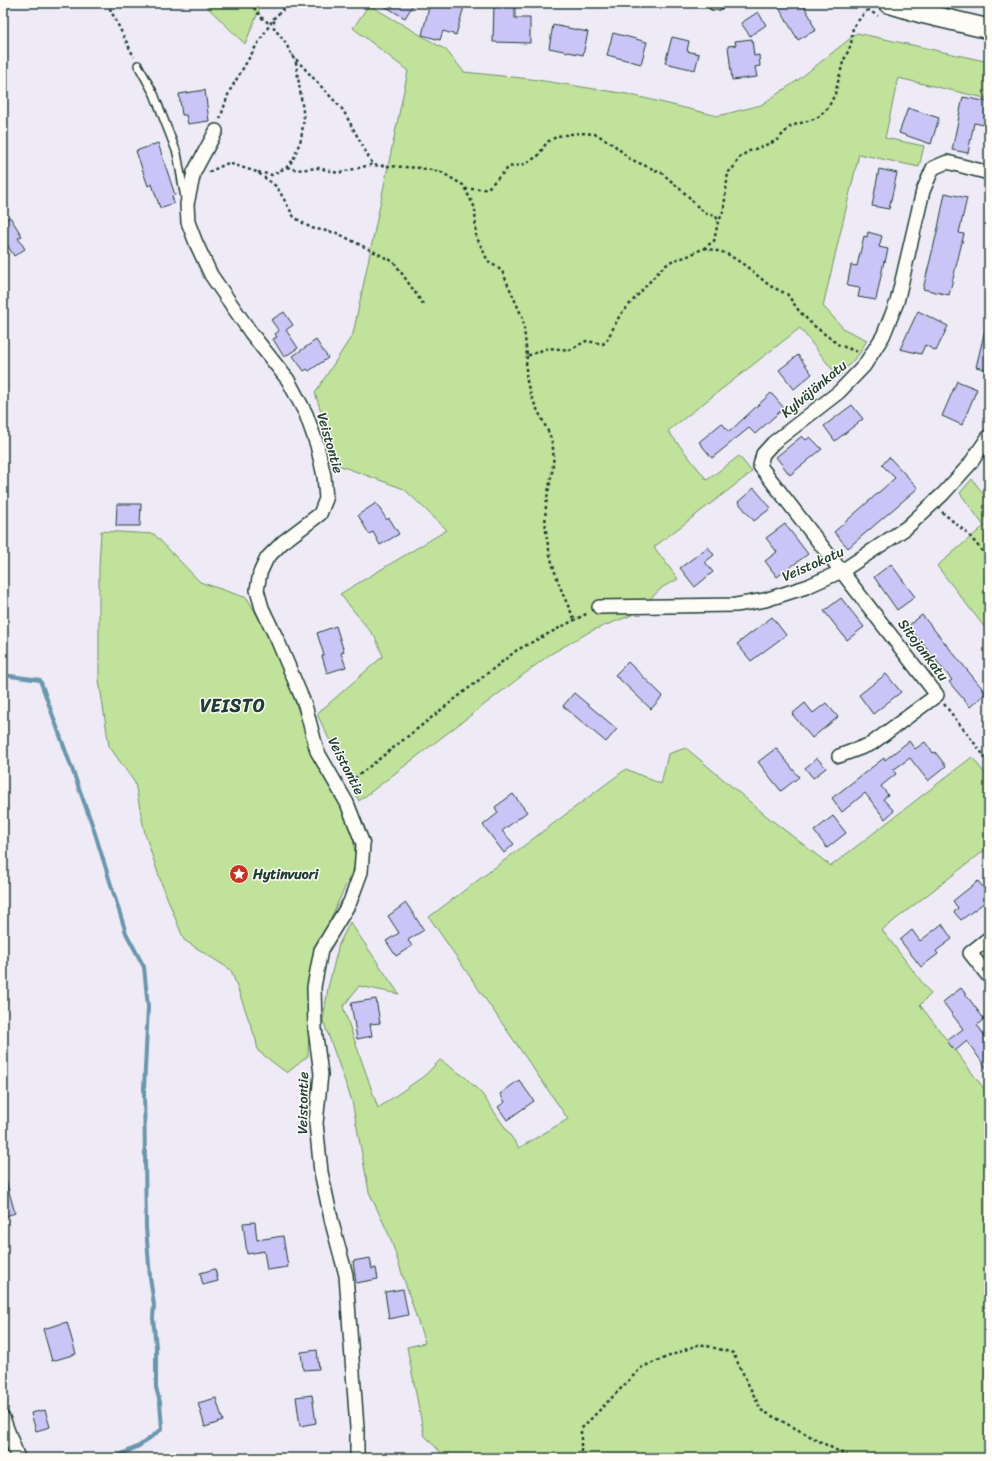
<svg xmlns="http://www.w3.org/2000/svg" width="992" height="1461" font-family="Sriracha,sans-serif">
<style>
.green{fill:#c1e29b;stroke:#709068}
.lines{fill:none;stroke-linecap:round;stroke-linejoin:round}
.stream{stroke:#6b96ac;stroke-width:4}
.building{fill:#cac4f7;stroke:#1f3d34}
.lane-casing{stroke:#1f3d34;stroke-width:10}
.street-casing{stroke:#1f3d34;stroke-width:16}
.secondary-casing{stroke:#1f3d34;stroke-width:22}
.path{stroke:#1f3d34;stroke-width:2.5;stroke-dasharray:3 3;stroke-linecap:butt}
.lane{stroke:#fdfcf7;stroke-width:7}
.street{stroke:#fdfcf7;stroke-width:13}
.secondary{stroke:#fdfcf7;stroke-width:19}
.labels{text-anchor:middle;dominant-baseline:central;stroke-width:3;stroke-linejoin:round;paint-order:stroke}
.street-label{font-size:14px;fill:#1f3d34;stroke:#fdfcf7}
.poi-label{font-size:14px;font-weight:bold;fill:#1f3d34;stroke:#fdfcf7;text-anchor:start}
.district-label{font-size:18px;font-weight:bold;letter-spacing:1px;fill:#1f3d34;stroke:#fdfcf7}
</style>
<rect width="100%" height="100%" fill="#eeebf7"/>
<filter id="ink" filterUnits="userSpaceOnUse"><feTurbulence type="fractalNoise" baseFrequency=".025" numOctaves="2"/><feDisplacementMap in="SourceGraphic" scale="8" xChannelSelector="R" yChannelSelector="G"/><feConvolveMatrix kernelMatrix="1 2 1 2 8 2 1 2 1" color-interpolation-filters="sRGB"/></filter>
<g filter="url(#ink)">
<!-- green -->
<g class="green">
<polygon points="203,3 262,3 245,44"/>
<polygon points="369,5 446,50 464,72 531,79 627,94 718,116 761,105 798,80 857,33 989,62 989,99 898,78 885,138 924,146 919,167 859,154 823,306 844,329 867,340 859,354 838,377 800,328 668,431 707,480 739,456 752,472 654,547 678,579 663,587 632,615 591,631 549,655 359,801 317,714 383,656 375,637 340,594 447,530 404,489 338,465 315,393 353,334 408,71 353,28"/>
<polygon points="972,479 989,501 989,633 937,566 984,526 960,493"/>
<polygon points="101,531 154,534 200,582 247,598 276,647 311,747 352,826 356,863 325,931 310,981 308,1056 287,1073 258,1051 256,1040 231,970 184,940 161,882 145,834 135,783 109,746 99,680 99,566"/>
<polygon points="686,748 769,818 831,866 972,757 989,779 989,847 882,930 931,994 920,1005 989,1095 989,1458 446,1458 424,1435 407,1347 425,1343 390,1237 369,1192 352,1101 323,1020 328,988 339,944 350,922 399,994 359,986 343,1007 378,1108 424,1076 440,1060 465,1077 482,1094 519,1148 568,1119 429,917 626,769 661,784 668,754"/>
</g>
<g class="lines">
<!-- stream -->
<polyline class="stream" points="3,675 40,680 93,827 126,933 144,967 148,1007 144,1089 146,1228 150,1277 154,1305 153,1318 156,1347 156,1388 160,1402 162,1429 139,1446 113,1458"/>
</g>
<!-- building -->
<g class="building">
<polygon points="379,3 414,3 405,18"/>
<polygon points="430,3 465,3 456,35 443,31 440,40 422,35"/>
<polygon points="494,3 515,3 515,18 530,18 530,43 493,42"/>
<polygon points="776,3 802,3 812,20 811,21 816,30 798,40"/>
<polygon points="758,12 766,25 750,36 741,23"/>
<polygon points="553,25 588,32 583,55 549,48"/>
<polygon points="613,33 647,42 641,64 607,55"/>
<polygon points="672,37 689,41 687,51 699,54 695,70 665,63"/>
<polygon points="752,39 754,56 759,55 760,66 755,67 757,77 732,80 728,46 736,45 735,41"/>
<polygon points="205,90 209,121 188,124 186,115 182,115 179,94"/>
<polygon points="963,97 989,102 989,126 974,123 968,153 952,150"/>
<polygon points="908,108 939,118 931,144 899,133"/>
<polygon points="158,143 175,195 172,196 174,203 160,208 152,184 148,186 136,151"/>
<polygon points="879,169 897,173 889,209 872,206"/>
<polygon points="945,193 967,198 959,233 964,234 949,295 923,289 938,228"/>
<polygon points="10,217 22,236 18,238 25,249 14,256 3,238 3,221"/>
<polygon points="868,232 882,236 879,247 888,249 885,262 884,261 876,300 858,297 860,288 847,286 851,265 857,266 864,236 867,237"/>
<polygon points="918,311 948,326 936,351 925,345 921,354 900,349"/>
<polygon points="284,312 293,325 286,330 298,348 284,357 273,339 277,337 275,334 279,331 271,320"/>
<polygon points="985,330 989,331 989,370 976,367"/>
<polygon points="316,340 328,358 309,371 307,369 304,371 293,356"/>
<polygon points="798,355 812,374 794,389 779,370"/>
<polygon points="957,381 977,389 962,425 942,416"/>
<polygon points="771,393 784,408 755,434 749,428 712,458 699,442 722,423 729,432"/>
<polygon points="852,405 863,419 835,441 824,426"/>
<polygon points="802,436 806,440 810,437 822,449 790,475 776,457"/>
<polygon points="889,457 918,488 848,548 834,532 895,478 882,465"/>
<polygon points="754,488 771,508 754,521 738,502"/>
<polygon points="376,503 387,520 389,518 399,534 380,545 373,532 369,534 358,515"/>
<polygon points="117,504 141,504 140,526 116,526"/>
<polygon points="785,524 808,554 777,577 765,561 777,552 766,538"/>
<polygon points="708,547 714,555 705,562 713,572 695,587 680,568"/>
<polygon points="891,564 915,597 897,610 874,577"/>
<polygon points="841,598 864,627 847,640 824,611"/>
<polygon points="922,615 986,693 970,707 949,682 952,680 908,626"/>
<polygon points="772,617 786,635 751,661 737,644"/>
<polygon points="336,626 344,652 341,653 346,667 327,673 322,656 324,655 317,633"/>
<polygon points="628,662 663,696 651,709 615,675"/>
<polygon points="886,674 901,692 873,714 859,695"/>
<polygon points="574,693 617,729 606,742 563,706"/>
<polygon points="805,703 813,713 826,703 838,717 812,738 792,714"/>
<polygon points="909,741 915,749 925,742 933,753 935,752 946,766 928,781 910,758 893,770 896,774 881,786 888,795 883,799 894,811 885,819 865,793 842,812 832,798 884,758 885,760"/>
<polygon points="776,748 799,777 781,791 758,762"/>
<polygon points="817,758 826,768 813,778 805,768"/>
<polygon points="513,794 527,812 502,831 514,844 504,853 483,825 498,813 495,807"/>
<polygon points="833,816 846,833 827,848 814,831"/>
<polygon points="978,881 989,895 989,899 961,920 954,912 958,908 953,901"/>
<polygon points="406,903 424,930 408,940 412,946 396,956 386,941 399,933 388,916"/>
<polygon points="942,924 952,939 936,951 938,954 921,967 900,940 912,930 920,941"/>
<polygon points="961,988 984,1019 977,1025 989,1042 989,1072 967,1041 955,1051 947,1041 963,1029 943,1002"/>
<polygon points="376,999 380,1023 370,1024 372,1036 357,1039 351,1003"/>
<polygon points="519,1080 534,1101 507,1120 498,1107 505,1102 500,1094"/>
<polygon points="6,1181 15,1213 3,1217 3,1182"/>
<polygon points="255,1222 257,1240 283,1236 288,1267 267,1270 264,1251 247,1254 243,1223"/>
<polygon points="370,1258 372,1269 376,1268 378,1279 356,1283 353,1261"/>
<polygon points="215,1269 218,1281 203,1285 200,1273"/>
<polygon points="403,1289 408,1315 389,1319 385,1292"/>
<polygon points="67,1322 76,1354 52,1361 43,1329"/>
<polygon points="317,1350 319,1369 303,1370 301,1352"/>
<polygon points="312,1395 316,1423 300,1426 296,1397"/>
<polygon points="216,1398 223,1421 205,1427 198,1403"/>
<polygon points="45,1410 50,1427 36,1431 31,1413"/>
</g>
<g class="lines">
<defs>
<polyline id="lane" points="138,65 154,94 177,153 185,198"/>
<g id="street">
<polyline points="714,3 717,3"/>
<polyline points="216,131 194,172 187,204 188,222 196,243 211,275 251,333 288,380 306,414 317,445 324,476 326,499 320,514 283,542 267,558 260,573 257,590 262,608 277,639 305,705 317,751 347,803 363,844 361,872 350,902 321,950 314,987 315,1029 321,1074 316,1123 321,1172 332,1223 346,1275 357,1428 357,1458"/>
<polyline points="599,607 736,605 765,600 806,587 842,571 906,528 943,494 970,464 989,436"/>
<polyline points="839,756 871,744 937,695 760,466 763,454 773,443 839,392 864,366 883,336 897,302 923,191 933,168 947,162 989,173"/>
<polyline points="989,938 970,953 989,977"/>
<polyline points="3,1418 18,1458"/>
</g>
<polyline id="secondary" points="888,3 921,13 989,29"/>
</defs>
<!-- lane casing -->
<use href="#lane" class="lane-casing"/>
<!-- street casing -->
<use href="#street" class="street-casing"/>
<!-- secondary casing -->
<use href="#secondary" class="secondary-casing"/>
<!-- path -->
<g class="path">
<polyline points="107,3 134,57"/>
<polyline points="250,3 262,18 270,24"/>
<polyline points="857,3 878,16"/>
<polyline points="292,55 343,110 373,165"/>
<polyline points="220,119 229,92 255,48 274,18 290,3"/>
<polyline points="287,167 297,170 319,168 338,173 370,165 421,168 441,172 463,185 475,208 476,236 488,261 502,271 523,319 527,356 548,348 570,350 586,341 603,344 607,340 620,315 661,269 673,260 686,257 704,248 714,241 718,222 722,215 724,208 728,172 732,170 738,159 747,152 776,141 791,126 817,118 828,108 835,94 843,62 851,45 853,27 867,10"/>
<polyline points="209,172 228,163 257,172 277,187 294,217 311,228 337,233 394,262 423,304"/>
<polyline points="258,172 272,175 287,167 293,160 301,139 304,118 296,63 285,42 274,28 274,18"/>
<polyline points="465,189 487,189 509,167 525,164 538,156 547,142 558,136 579,133 596,134 614,145 630,159 662,173 688,196 699,208 707,214 716,216 718,221"/>
<polyline points="704,248 726,253 746,266 770,286 787,294 799,311 813,325 839,345 858,352"/>
<path d="M527,356C523,384 532,399 544,423C546,428 550,434 551,439C558,462 548,484 546,506C542,543 558,587 575,620"/>
<polyline points="942,512 968,534 989,559"/>
<polyline points="944,704 989,762"/>
<polyline points="350,782 517,650 588,613"/>
<polyline points="581,1458 581,1429 642,1367 700,1344 733,1353 761,1410 851,1458"/>
</g>
<!-- lane -->
<use href="#lane" class="lane"/>
<!-- street -->
<use href="#street" class="street"/>
<!-- secondary -->
<use href="#secondary" class="secondary"/>
</g>
</g>
<!-- icons -->
<defs>
<symbol id="sight-disc" viewBox="-11 -11 22 22"><circle r="9.5" fill="#c8321e" stroke="#fdfcf7"/><path d="M0-6L1.8-2.2L6-1.7L2.9 1.2L3.7 5.4L0 3.3L-3.7 5.4L-2.9 1.2L-6-1.7L-1.8-2.2Z" fill="#fff"/></symbol>
</defs>
<g fill-rule="evenodd">
<use href="#sight-disc" x="228" y="863" width="22" height="22"/>
</g>
<g class="labels">
<!-- street labels -->
<g class="street-label">
<text transform="translate(814 389) rotate(-40)">Kylväjänkatu</text>
<text transform="translate(330 443) rotate(74)">Veistontie</text>
<text transform="translate(813 564) rotate(-24)">Veistokatu</text>
<text transform="translate(923 650) rotate(53)">Sitojankatu</text>
<text transform="translate(346 766) rotate(63)">Veistontie</text>
<text transform="translate(303 1103) rotate(-89)">Veistontie</text>
</g>
<!-- poi labels -->
<g class="poi-label">
<text x="253" y="874">Hytinvuori</text>
</g>
<!-- district labels -->
<g class="district-label">
<text x="233" y="706">VEISTO</text>
</g>
</g>
<!-- margin -->
<rect width="992" height="1461" fill="none" stroke="#fdfcf7" stroke-width="16"/>
<rect x="8" y="8" width="976" height="1445" fill="none" stroke="#1f3d34" stroke-width="1.5" filter="url(#ink)"/>
</svg>
